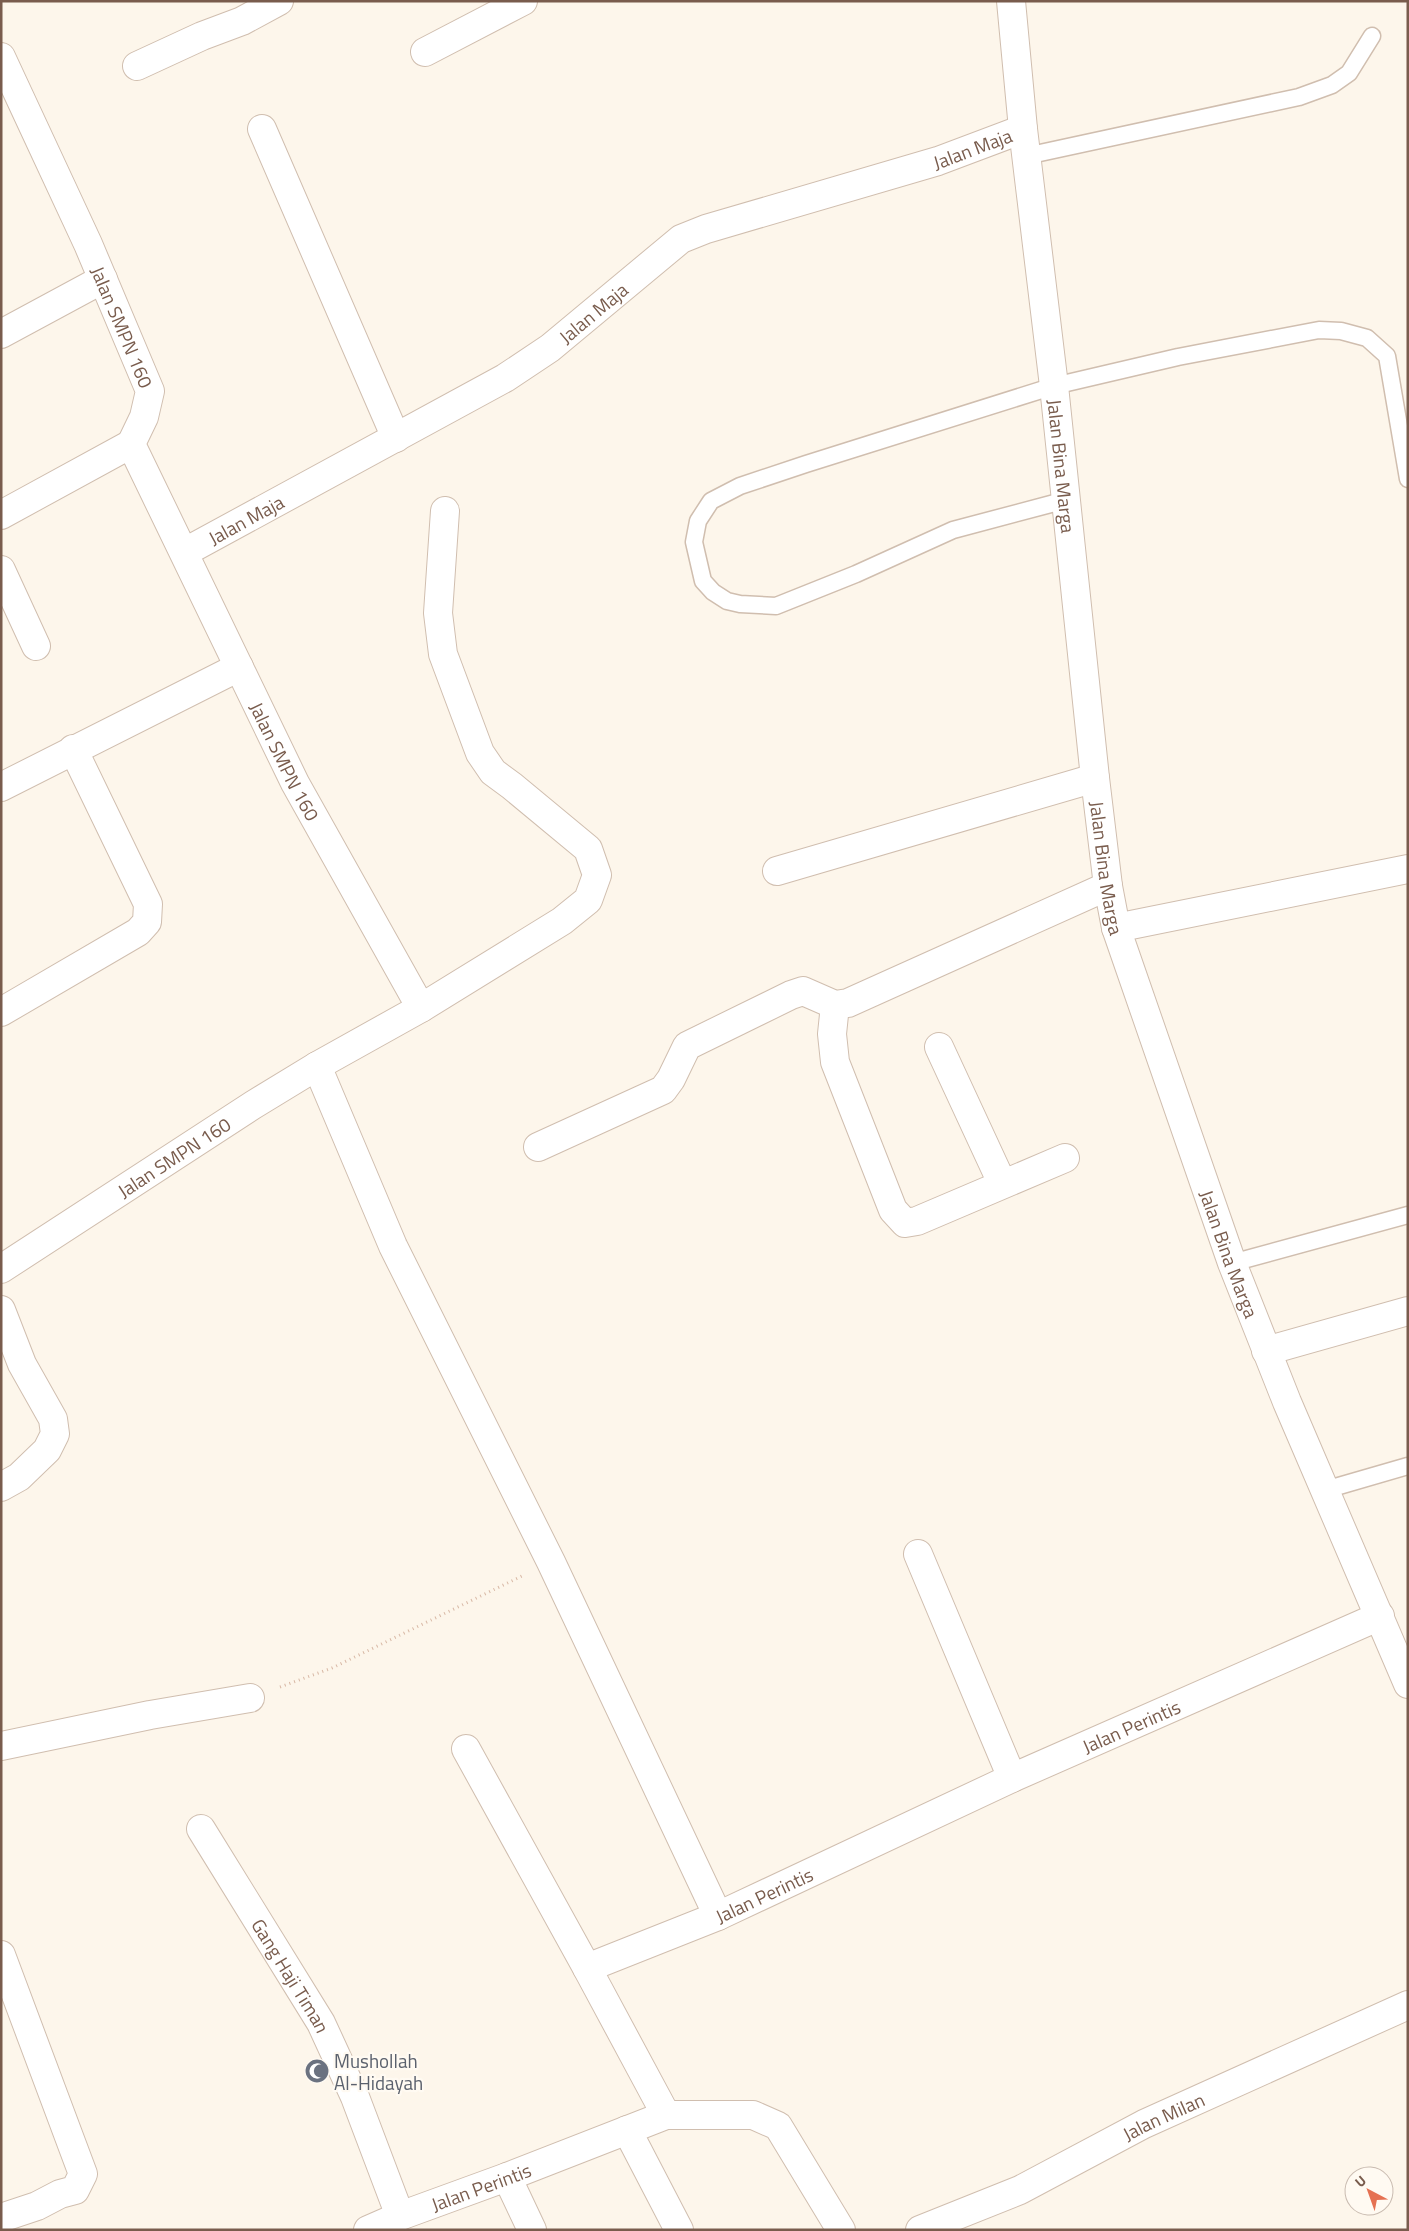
<svg xmlns="http://www.w3.org/2000/svg" width="1409" height="2231" font-family="'Titillium Web',sans-serif">
<style>
.lines{fill:none;stroke-linecap:round;stroke-linejoin:round}
.service-casing{stroke:#d0beaf;stroke-width:19}
.minor-casing{stroke:#d0beaf;stroke-width:30}
.tertiary-casing{stroke:#d0beaf;stroke-width:30}
.path{stroke:#d8b8a5;stroke-width:3;stroke-dasharray:1 4;stroke-linecap:butt}
.service{stroke:#fff;stroke-width:16}
.minor{stroke:#fff;stroke-width:28}
.tertiary{stroke:#fff;stroke-width:28}
.labels{text-anchor:middle;dominant-baseline:central;stroke-width:4.5;stroke-linejoin:round;paint-order:stroke}
.street-label{font-size:19px;fill:#795c4d;stroke:#fffaf2}
.worship-label{font-size:19px;fill:#5b616d;stroke:#fffaf2;text-anchor:start}
</style>
<rect width="100%" height="100%" fill="#fdf6eb"/>
<g class="lines">
<defs>
<g id="service">
<polyline points="1026,156 1299,97 1332,85 1349,73 1372,36"/>
<polyline points="1066,500 953,530 856,574 776,606 740,604 727,601 713,592 703,581 694,542 698,521 711,501 740,486 806,464 1054,386 1178,357 1319,330 1341,331 1367,338 1387,356 1408,479"/>
<polyline points="1232,1263 1408,1215"/>
<polyline points="1325,1490 1408,1466"/>
</g>
<g id="minor">
<polyline points="425,52 523,1"/>
<path id="s1" d="M1,57L88,244L150,391L144,417L131,444L295,783L421,1008"/>
<polyline points="137,66 202,36 242,21 279,1"/>
<polyline points="262,129 396,438"/>
<polyline points="1,334 103,279"/>
<polyline points="1,515 131,444"/>
<path id="s2" d="M185,552L505,378L550,348L681,239L706,229L938,161L1023,129"/>
<polyline points="1,570 36,646"/>
<polyline points="1,787 239,667"/>
<polyline points="777,871 1095,778"/>
<polyline points="1116,928 1408,869"/>
<polyline points="835,1005 832,1034 835,1062 893,1210 905,1223 917,1221 1065,1158"/>
<polyline points="1,1012 138,932 147,922 148,904 73,749"/>
<polyline points="939,1047 1002,1183"/>
<polyline points="317,1066 393,1246 551,1562 718,1916"/>
<polyline points="538,1147 663,1090 671,1079 687,1046 791,995 803,991 835,1005 848,1003 1108,886"/>
<path id="s3" d="M1,1269L253,1105L317,1066L421,1008L562,921L588,900L597,875L588,849L512,786L493,772L480,753L443,654L438,613L445,511"/>
<polyline points="1,1310 22,1364 53,1419 55,1434 47,1450 19,1477 1,1487"/>
<polyline points="918,1554 1012,1778"/>
<polyline points="1,1746 150,1715 250,1698"/>
<polyline points="466,1749 587,1968"/>
<path id="s4" d="M201,1829L321,2023L355,2097L400,2216"/>
<polyline points="1,1955 83,2174 75,2190 60,2194 37,2206 1,2218"/>
<polyline points="666,2115 753,2115 778,2126 841,2230"/>
<polyline points="627,2130 679,2230"/>
<polyline points="507,2177 532,2230"/>
<path id="s5" d="M368,2230L400,2216L507,2177L666,2115L587,1968L718,1916L1012,1778L1380,1616"/>
<path id="s6" d="M920,2230L1020,2190L1144,2124L1408,2005"/>
</g>
<g id="tertiary">
<path id="s7" d="M1011,1L1023,129L1054,386L1095,778L1108,886L1116,928L1232,1263L1287,1402L1408,1684"/>
<polyline points="1266,1351 1408,1311"/>
</g>
</defs>
<!-- service casing -->
<use href="#service" class="service-casing"/>
<!-- minor casing -->
<use href="#minor" class="minor-casing"/>
<!-- tertiary casing -->
<use href="#tertiary" class="tertiary-casing"/>
<!-- path -->
<polyline class="path" points="280,1687 332,1668 522,1576"/>
<!-- service -->
<use href="#service" class="service"/>
<!-- minor -->
<use href="#minor" class="minor"/>
<!-- tertiary -->
<use href="#tertiary" class="tertiary"/>
</g>
<!-- icons -->
<defs>
<symbol id="mosque-disc" viewBox="-11 -11 22 22"><circle r="9.5" fill="#6b7280" stroke="#fffaf2"/><path d="M3.5-4.9A6 6 0 1 0 3.5 4.9A5 5 0 1 1 3.5-4.9Z" fill="#fff"/></symbol>
</defs>
<g fill-rule="evenodd">
<use href="#mosque-disc" x="303" y="2057" width="28" height="28"/>
</g>
<g class="labels">
<!-- street labels -->
<g class="street-label">
<text stroke="none"><textPath href="#s2" startOffset="894">Jalan Maja</textPath></text>
<text stroke="none"><textPath href="#s2" startOffset="474">Jalan Maja</textPath></text>
<text stroke="none"><textPath href="#s1" startOffset="296">Jalan SMPN 160</textPath></text>
<text stroke="none"><textPath href="#s7" startOffset="468">Jalan Bina Marga</textPath></text>
<text stroke="none"><textPath href="#s2" startOffset="69">Jalan Maja</textPath></text>
<text stroke="none"><textPath href="#s1" startOffset="775">Jalan SMPN 160</textPath></text>
<text stroke="none"><textPath href="#s7" startOffset="872">Jalan Bina Marga</textPath></text>
<text stroke="none"><textPath href="#s3" startOffset="206">Jalan SMPN 160</textPath></text>
<text stroke="none"><textPath href="#s7" startOffset="1278">Jalan Bina Marga</textPath></text>
<text stroke="none"><textPath href="#s5" startOffset="1082">Jalan Perintis</textPath></text>
<text stroke="none"><textPath href="#s5" startOffset="678">Jalan Perintis</textPath></text>
<text stroke="none"><textPath href="#s4" startOffset="172">Gang Haji Timan</textPath></text>
<text stroke="none"><textPath href="#s6" startOffset="269">Jalan Milan</textPath></text>
<text stroke="none"><textPath href="#s5" startOffset="121">Jalan Perintis</textPath></text>
</g>
<!-- worship labels -->
<g class="worship-label">
<text x="334" y="2060">Mushollah<tspan x="334" dy="22">Al-Hidayah</tspan></text>
</g>
</g>
<!-- border -->
<rect width="1409" height="2231" fill="none" stroke="#795c4d" stroke-width="5"/>
<!-- north arrow -->
<g transform="translate(1369 2191) rotate(319)"><circle r="24" fill="#fffaf2" stroke="#c9bbb0"/>
<path d="M0-4L9 19L0 12L-9 19Z" fill="#e57152"/>
<text y="-8" font-size="14" font-weight="bold" text-anchor="middle" fill="#795c4d">U</text>
</g>
</svg>
